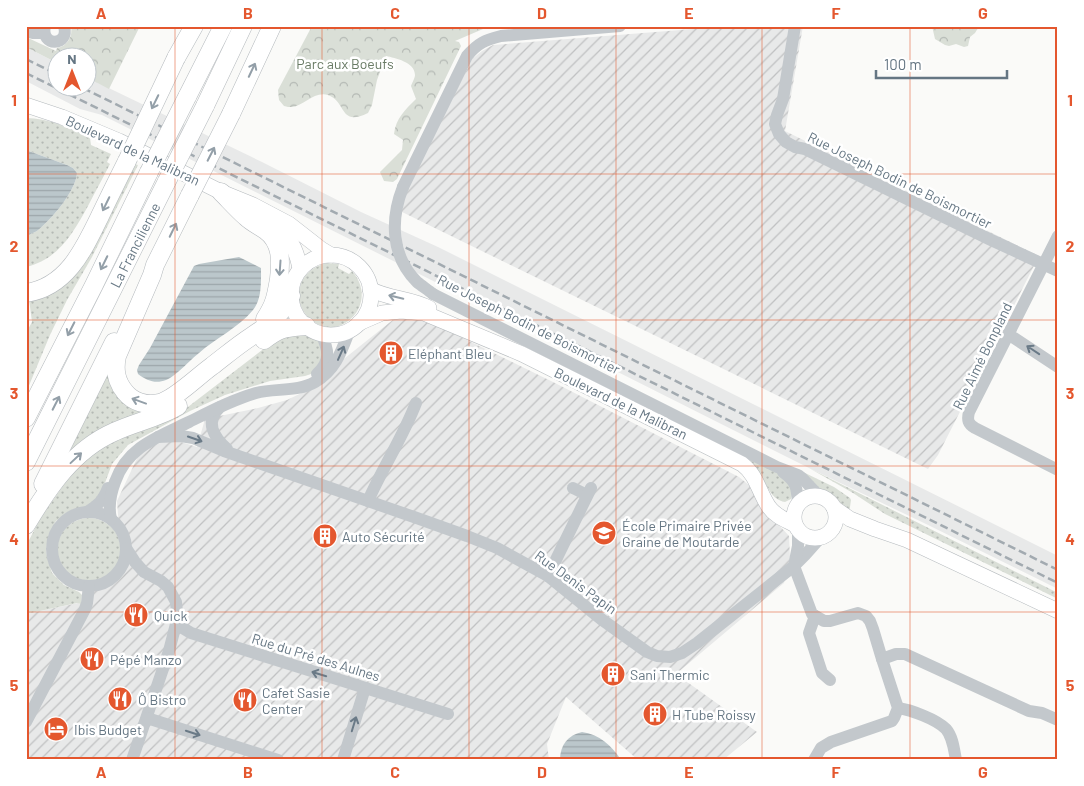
<svg xmlns="http://www.w3.org/2000/svg" width="1084" height="786" font-family="Barlow,sans-serif">
<style>
.built{fill:#e8e9e9}
.industrial{fill:url(#industrial-furrows)}
.grass{fill:url(#grass-dots)}
.forest{fill:url(#forest-crowns)}
.water{fill:url(#water-rules)}
.lines{fill:none;stroke-linecap:round;stroke-linejoin:round}
.major-casing{stroke:#b5babe;stroke-width:16}
.highway-casing{stroke:#b4b9bd;stroke-width:19}
.minor{stroke:#c3c8cc;stroke-width:12}
.major{stroke:#fff;stroke-width:15}
.highway{stroke:#fff;stroke-width:18}
.rail{stroke:#a2aab0;stroke-width:2.5;stroke-dasharray:8 4;stroke-linecap:butt}
.highway-bridge-casing{stroke:#b4b9bd;stroke-width:19;stroke-linecap:butt}
.minor-bridge{stroke:#c3c8cc;stroke-width:12}
.highway-bridge{stroke:#fff;stroke-width:18}
.oneway{stroke:#939fa8}
.oneway2{stroke:#6a7a87}
.grid{fill:none;stroke:#e4572e;stroke-width:1;stroke-opacity:0.55}
.labels{text-anchor:middle;dominant-baseline:central;stroke-width:5;stroke-linejoin:round;paint-order:stroke}
.park-label{font-size:14px;fill:#687a64;stroke:#fff}
.street-label{font-size:14px;fill:#657683;stroke:#fff}
.poi-label{font-size:14px;fill:#657683;stroke:#fff;text-anchor:start}
.neatline{fill:none;stroke:#e4572e;stroke-width:2}
.grid-label{font-size:16px;text-anchor:middle;font-weight:bold;fill:#e4572e}
</style>
<defs>
<pattern id="industrial-furrows" width="10" height="10" patternUnits="userSpaceOnUse" patternTransform="scale(1.25)"><rect width="10" height="10" fill="#e8e9e9"/><path d="M-1 1l2-2M0 10L10 0M9 11l2-2" fill="none" stroke="#c0c1c2"/></pattern>
<pattern id="grass-dots" width="8" height="8" patternUnits="userSpaceOnUse" patternTransform="scale(1.25)"><rect width="8" height="8" fill="#dadfd7"/><path d="M2 2h.1M6 6h.1" fill="none" stroke="#b4b9b4" stroke-width="1.8" stroke-linecap="round"/></pattern>
<pattern id="forest-crowns" width="20" height="18" patternUnits="userSpaceOnUse" patternTransform="scale(1.25)"><rect width="20" height="18" fill="#dadfd7"/><path d="M2 6a3 3 0 1 1 6 0M12 15a3 3 0 1 1 6 0" fill="none" stroke="#b4b9b4"/></pattern>
<pattern id="water-rules" width="6" height="5" patternUnits="userSpaceOnUse" patternTransform="scale(1.25)"><rect width="6" height="5" fill="#bbc7cb"/><path d="M0 2.5h6" fill="none" stroke="#9ca6aa"/></pattern>
</defs>
<rect width="100%" height="100%" fill="#fafaf8"/>
<!-- built -->
<polygon class="built" points="26,47 57,63 58,88 88,88 88,78 262,162 361,212 438,247 1058,556 1058,589 926,524 809,468 580,353 527,328 102,115 80,109 26,81"/>
<!-- industrial -->
<g class="industrial">
<polygon points="703,26 803,26 785,131 1039,256 938,455 928,469 400,211 407,190 472,59 482,51 493,45 693,29"/>
<polygon points="420,317 553,382 739,477 750,486 767,512 789,536 790,557 784,583 676,674 757,732 723,760 638,760 566,697 547,744 549,760 37,760 26,757 26,614 78,603 86,606 94,586 106,582 119,571 124,560 126,554 125,542 119,528 117,501 139,454 154,444 175,440 197,447 205,419 258,408 287,400 316,386 340,362 394,319"/>
</g>
<!-- grass -->
<g class="grass">
<path d="M26,118C48,118 71,128 90,138L91,145L111,154L107,162L110,164C103,178 95,192 88,206C73,233 59,259 26,267V236C30,234 34,233 37,231C51,220 76,191 77,173L73,168L67,165L26,150Z"/>
<polygon points="132,163 138,165 92,257 67,300 50,335 28,388 26,389 26,333 32,322 29,299 43,295"/>
<path d="M327,263L339,264L338,268L349,274L352,271C382,305 336,348 307,316C300,308 297,297 300,287C303,274 314,266 327,263Z"/>
<polygon points="302,332 317,340 321,344 323,358 311,374 305,376 270,381 225,395 190,411 128,445 112,464 99,499 90,506 74,509 66,513 56,521 49,534 46,549 47,556 52,573 64,585 79,592 82,595 81,604 77,603 26,614 26,546 40,519 71,474 100,447 184,410 266,347 268,343"/>
<polygon points="108,371 146,410 68,453"/>
<path d="M739,454C756,462 798,475 791,499L785,502C774,500 770,492 765,483H763Z"/>
<polygon points="809,468 1058,593 1058,599 885,514 853,493"/>
<polygon points="803,472 834,487 850,498 851,500 849,514 832,496 817,489"/>
<circle cx="89" cy="550" r="32"/>
</g>
<!-- forest -->
<g class="forest">
<path d="M71,26H140L109,89L88,78V58H58L57,63L26,47V37L56,51L57,48C68,46 73,36 71,26Z"/>
<path d="M312,26H490L455,41L459,42L461,46L397,179L393,182L384,181L380,172L402,150L403,140L394,134C396,118 405,110 416,99L411,86C412,83 415,78 415,75C415,62 395,58 386,56L377,80L372,105L368,113C339,127 347,102 328,95C314,91 304,106 292,107C289,107 287,107 284,106L279,100L278,90Z"/>
<polygon points="932,26 977,26 978,28 975,33 970,37 968,46 964,47 956,44 949,46 945,45 935,39"/>
</g>
<!-- water -->
<g class="water">
<path d="M26,150L67,165L73,168L77,173C76,191 51,220 37,231C34,233 30,234 26,236Z"/>
<path d="M239,257L261,268C261,282 262,299 253,310C238,328 216,338 199,353C190,360 175,377 166,380C156,384 147,381 138,374L137,370L139,365L150,348L194,266L199,264Z"/>
<path d="M582,732C599,734 612,746 621,760H560C560,745 568,735 582,732Z"/>
</g>
<g class="lines">
<defs>
<g id="major">
<polyline points="26,105 62,117 119,141 221,192 253,205 289,224 321,249 331,255"/>
<path d="M267,220C288,234 295,244 300,268"/>
<circle cx="331" cy="295" r="40"/>
<path d="M370,289C388,299 410,298 429,308"/>
<path d="M359,323L382,313L401,311L424,313L522,354L742,464C757,475 759,493 769,507C775,516 786,520 795,525"/>
<circle cx="815" cy="517" r="21"/>
<polyline points="834,508 850,519 875,529 907,540 1058,611"/>
</g>
<g id="highway">
<polyline points="176,58 194,26"/>
<polyline points="187,97 223,26"/>
<polyline points="205,106 243,26"/>
<polyline points="231,114 272,26"/>
<path d="M221,192C229,200 237,209 246,217C251,222 259,226 265,230C282,242 281,261 279,279C276,296 275,304 265,319"/>
<path d="M190,195L155,265L152,275L117,356C114,370 116,381 125,392C133,402 146,406 159,403C174,400 198,376 212,366C225,356 238,345 252,336C259,331 266,327 273,321L282,310L291,296"/>
<path d="M26,293C67,287 84,249 100,216C109,197 118,179 127,161"/>
<path d="M264,340C281,327 285,328 306,326"/>
<polyline points="26,418 94,285 149,172"/>
<polyline points="26,462 167,181"/>
<polyline points="43,484 114,342"/>
<path d="M26,525C48,488 73,450 114,432C135,422 158,418 178,406"/>
</g>
</defs>
<!-- major casing -->
<use href="#major" class="major-casing"/>
<!-- highway casing -->
<use href="#highway" class="highway-casing"/>
<!-- minor -->
<g class="minor">
<path d="M45,26C40,47 70,47 64,26"/>
<polyline points="795,26 783,99 777,115 775,124 779,134 786,142 795,147 805,149 989,239 1058,271"/>
<polyline points="26,31 33,33 44,33"/>
<path d="M403,187L467,56C478,43 485,40 501,36L620,26"/>
<path d="M1058,236L969,412C967,420 968,424 975,428L1058,470"/>
<polyline points="433,294 777,467 798,475 803,479 820,497"/>
<polyline points="1008,334 1058,367"/>
<path d="M317,374C332,360 328,349 321,333"/>
<path d="M220,407C204,422 214,437 227,449"/>
<polyline points="158,437 181,436 193,438 224,451 414,517 467,536 497,548 548,576 601,619 647,652 657,656 670,657 682,653 697,643 794,566 805,555 821,537"/>
<path d="M783,472C797,482 797,488 798,504"/>
<polyline points="573,488 587,495"/>
<path d="M368,501C383,467 403,437 416,403"/>
<circle cx="89" cy="549" r="37"/>
<path d="M87,512C98,505 103,501 108,488"/>
<path d="M111,519C108,506 110,495 115,482C127,447 158,437 189,422C211,411 232,400 256,393C275,388 298,392 315,382C336,370 342,350 350,329"/>
<polyline points="798,529 798,546 794,566 812,614 824,621 830,621 858,613 866,616 870,621 873,629 882,659 898,708 894,718 892,721 831,742 821,748 814,760"/>
<polyline points="126,548 135,562 144,572 161,581 168,587 176,602 177,613 176,624 169,651 132,760"/>
<polyline points="548,576 591,488"/>
<polyline points="815,616 809,633 822,673 830,680"/>
<polyline points="176,624 191,633 448,714"/>
<polyline points="882,659 896,654 905,654 1029,711 1042,713 1058,720"/>
<path d="M898,708C911,710 936,719 946,729C953,737 954,750 956,760"/>
<polyline points="147,718 278,760"/>
<polyline points="26,722 85,609 87,603 89,586"/>
<polyline points="343,760 365,688"/>
</g>
<!-- major -->
<use href="#major" class="major"/>
<!-- highway -->
<use href="#highway" class="highway"/>
<!-- rail -->
<g class="rail">
<polyline points="26,59 58,75"/>
<polyline points="26,73 1058,583"/>
<polyline points="83,88 1058,570"/>
</g>
<defs>
<g id="highway-bridge">
<polyline points="127,161 176,58"/>
<polyline points="149,172 187,97"/>
<polyline points="167,181 205,106"/>
<polyline points="190,195 231,114"/>
</g>
</defs>
<!-- highway-bridge casing -->
<use href="#highway-bridge" class="highway-bridge-casing"/>
<!-- minor-bridge -->
<path class="minor-bridge" d="M403,187C390,220 391,256 417,282C422,286 428,290 433,294"/>
<!-- highway-bridge -->
<use href="#highway-bridge" class="highway-bridge"/>
</g>
<!-- one-way arrows -->
<defs><path id="oneway-shaft" d="M-6 0H5M1.5-3L5.5 0L1.5 3" fill="none" stroke-width="1.6" stroke-linecap="round" stroke-linejoin="round" transform="scale(1.25)"/></defs>
<g class="oneway">
<use href="#oneway-shaft" transform="translate(252 70) rotate(-65)"/>
<use href="#oneway-shaft" transform="translate(155 102) rotate(116)"/>
<use href="#oneway-shaft" transform="translate(211 154) rotate(-63)"/>
<use href="#oneway-shaft" transform="translate(106 204) rotate(116)"/>
<use href="#oneway-shaft" transform="translate(173 230) rotate(-64)"/>
<use href="#oneway-shaft" transform="translate(104 263) rotate(116)"/>
<use href="#oneway-shaft" transform="translate(280 268) rotate(94)"/>
<use href="#oneway-shaft" transform="translate(396 297) rotate(-167)"/>
<use href="#oneway-shaft" transform="translate(71 329) rotate(117)"/>
<use href="#oneway-shaft" transform="translate(139 401) rotate(-160)"/>
<use href="#oneway-shaft" transform="translate(56 403) rotate(-63)"/>
<use href="#oneway-shaft" transform="translate(76 458) rotate(-43)"/>
</g>
<g class="oneway2">
<use href="#oneway-shaft" transform="translate(1033 350) rotate(-146)"/>
<use href="#oneway-shaft" transform="translate(341 353) rotate(-66)"/>
<use href="#oneway-shaft" transform="translate(195 439) rotate(19)"/>
<use href="#oneway-shaft" transform="translate(319 674) rotate(-163)"/>
<use href="#oneway-shaft" transform="translate(354 724) rotate(-73)"/>
<use href="#oneway-shaft" transform="translate(193 733) rotate(18)"/>
</g>
<!-- grid -->
<path class="grid" d="M175,26V760M322,26V760M469,26V760M616,26V760M762,26V760M910,26V760M26,174H1058M26,320H1058M26,466H1058M26,612H1058"/>
<!-- icons -->
<defs>
<symbol id="building-disc" viewBox="-11 -11 22 22"><circle r="9.5" fill="#e4572e" stroke="#fff"/><path d="M-4-6H4V6H1V3H-1V6H-4ZM-2.5-4.3h1.7v1.8h-1.7ZM.8-4.3h1.7v1.8H.8ZM-2.5-1h1.7V.8h-1.7ZM.8-1h1.7V.8H.8Z" fill="#fff"/></symbol>
<symbol id="school-disc" viewBox="-11 -11 22 22"><circle r="9.5" fill="#e4572e" stroke="#fff"/><path d="M0-5L7-2L0 1L-7-2ZM-4 1L0 2.5L4 1V4Q0 6-4 4Z" fill="#fff"/></symbol>
<symbol id="restaurant-disc" viewBox="-11 -11 22 22"><circle r="9.5" fill="#e4572e" stroke="#fff"/><path d="M-5-6h1v4h1v-4h1v4h1v-4h1v5L-1.5 .5V6h-2V.5L-5-1ZM5-6V6H3V1.5H1.5Q1.5-4 5-6Z" fill="#fff"/></symbol>
<symbol id="hotel-disc" viewBox="-11 -11 22 22"><circle r="9.5" fill="#e4572e" stroke="#fff"/><path d="M-6-4.5h1.5V1H6V5H4.5V3h-9V5H-6ZM-4 0a1.8 1.8 0 1 1 3.6 0ZM.5 0V-2.5h3Q6-2.5 6 0Z" fill="#fff"/></symbol>
</defs>
<g fill-rule="evenodd">
<use href="#building-disc" x="377" y="339" width="28" height="28"/>
<use href="#school-disc" x="590" y="519" width="28" height="28"/>
<use href="#building-disc" x="311" y="522" width="28" height="28"/>
<use href="#restaurant-disc" x="122" y="601" width="28" height="28"/>
<use href="#restaurant-disc" x="78" y="645" width="28" height="28"/>
<use href="#building-disc" x="599" y="660" width="28" height="28"/>
<use href="#restaurant-disc" x="106" y="685" width="28" height="28"/>
<use href="#restaurant-disc" x="231" y="686" width="28" height="28"/>
<use href="#building-disc" x="641" y="700" width="28" height="28"/>
<use href="#hotel-disc" x="42" y="715" width="28" height="28"/>
</g>
<g class="labels">
<!-- park labels -->
<g class="park-label">
<text x="345" y="63">Parc aux Boeufs</text>
</g>
<!-- street labels -->
<g class="street-label">
<text transform="translate(133 150) rotate(25)">Boulevard de la Malibran</text>
<text transform="translate(900 180) rotate(26)">Rue Joseph Bodin de Boismortier</text>
<text transform="translate(135 245) rotate(-63)">La Francilienne</text>
<text transform="translate(529 324) rotate(27)">Rue Joseph Bodin de Boismortier</text>
<text transform="translate(982 356) rotate(-64)">Rue Aimé Bonpland</text>
<text transform="translate(621 403) rotate(26)">Boulevard de la Malibran</text>
<text transform="translate(576 582) rotate(36)">Rue Denis Papin</text>
<text transform="translate(316 657) rotate(17)">Rue du Pré des Aulnes</text>
</g>
<!-- poi labels -->
<g class="poi-label">
<text x="408" y="353">Eléphant Bleu</text>
<text x="622" y="525">École Primaire Privée<tspan x="622" dy="16">Graine de Moutarde</tspan></text>
<text x="342" y="536">Auto Sécurité</text>
<text x="154" y="615">Quick</text>
<text x="110" y="659">Pépé Manzo</text>
<text x="630" y="674">Sani Thermic</text>
<text x="262" y="692">Cafet Sasie<tspan x="262" dy="16">Center</tspan></text>
<text x="138" y="699">Ô Bistro</text>
<text x="672" y="714">H Tube Roissy</text>
<text x="74" y="729">Ibis Budget</text>
</g>
</g>
<!-- border -->
<rect width="1084" height="786" fill="none" stroke="#ffffff" stroke-width="55"/>
<!-- north arrow -->
<g transform="translate(72 72)"><circle r="24" fill="#ffffff" stroke="#c1c8cd"/>
<path d="M0-4L9 19L0 12L-9 19Z" fill="#e4572e"/>
<text y="-8" font-size="14" font-weight="bold" text-anchor="middle" fill="#657683">N</text>
</g>
<!-- scale -->
<path d="M876 70v8h131v-8" fill="none" stroke="#657683" stroke-width="2.5"/>
<text x="884" y="70" font-size="15" fill="#657683" stroke="#ffffff" stroke-width="4" paint-order="stroke">100 m</text>
<rect x="28" y="28" width="1028" height="730" class="neatline"/>
<g class="grid-label">
<text x="101" y="19">A</text>
<text x="248" y="19">B</text>
<text x="395" y="19">C</text>
<text x="542" y="19">D</text>
<text x="689" y="19">E</text>
<text x="836" y="19">F</text>
<text x="983" y="19">G</text>
<text x="14" y="106">1</text>
<text x="1070" y="106">1</text>
<text x="14" y="252">2</text>
<text x="1070" y="252">2</text>
<text x="14" y="399">3</text>
<text x="1070" y="399">3</text>
<text x="14" y="545">4</text>
<text x="1070" y="545">4</text>
<text x="14" y="691">5</text>
<text x="1070" y="691">5</text>
<text x="101" y="778">A</text>
<text x="248" y="778">B</text>
<text x="395" y="778">C</text>
<text x="542" y="778">D</text>
<text x="689" y="778">E</text>
<text x="836" y="778">F</text>
<text x="983" y="778">G</text>
</g>
</svg>
